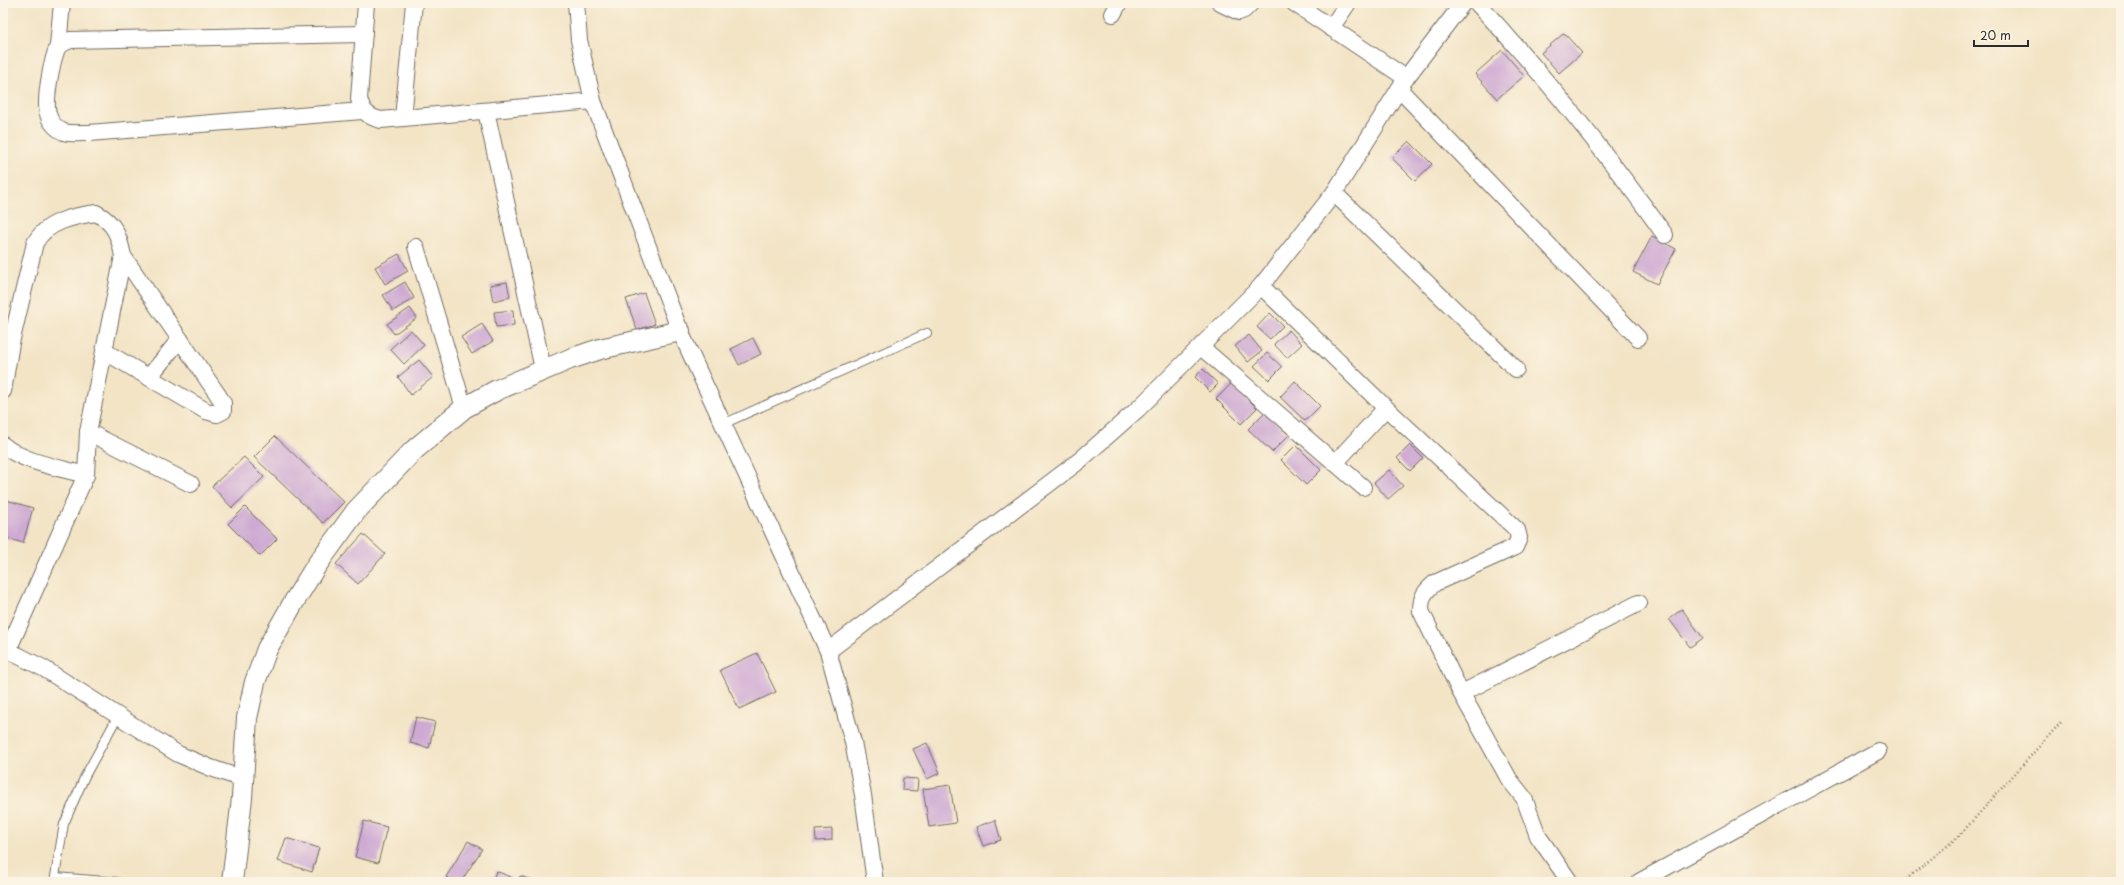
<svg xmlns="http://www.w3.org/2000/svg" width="2124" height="885" font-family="'Playpen Sans',sans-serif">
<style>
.building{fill:#cda9d3}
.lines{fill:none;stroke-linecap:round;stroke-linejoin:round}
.service-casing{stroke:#716c61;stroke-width:10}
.minor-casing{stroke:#716c61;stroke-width:18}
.tertiary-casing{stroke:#716c61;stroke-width:22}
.path{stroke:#716c61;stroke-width:2.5;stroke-dasharray:1 3;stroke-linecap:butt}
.service{stroke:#fff;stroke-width:8}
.minor{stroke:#fff;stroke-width:16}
.tertiary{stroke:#fff;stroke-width:20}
</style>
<rect width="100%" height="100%" fill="#fcf5e5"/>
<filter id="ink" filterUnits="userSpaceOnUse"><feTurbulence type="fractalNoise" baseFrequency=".025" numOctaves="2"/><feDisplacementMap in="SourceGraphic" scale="8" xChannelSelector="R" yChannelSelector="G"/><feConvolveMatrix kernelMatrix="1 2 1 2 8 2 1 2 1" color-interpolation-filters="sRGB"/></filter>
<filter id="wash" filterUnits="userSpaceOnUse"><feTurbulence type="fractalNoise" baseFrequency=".012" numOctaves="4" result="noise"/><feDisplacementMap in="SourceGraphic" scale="16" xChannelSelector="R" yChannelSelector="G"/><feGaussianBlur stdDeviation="0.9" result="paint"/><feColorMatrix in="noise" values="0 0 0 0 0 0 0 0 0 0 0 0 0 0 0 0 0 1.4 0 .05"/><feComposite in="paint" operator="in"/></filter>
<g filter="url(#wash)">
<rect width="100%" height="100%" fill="#f3e4c6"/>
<g id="blocks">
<!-- building -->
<g class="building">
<polygon points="1564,33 1582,53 1559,73 1541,53"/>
<polygon points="1502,50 1524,76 1497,99 1475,74"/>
<polygon points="1409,141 1432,164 1415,181 1392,158"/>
<polygon points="1652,236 1676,249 1657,284 1633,272"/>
<polygon points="399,254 408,271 385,284 375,267"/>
<polygon points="405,282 414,298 393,311 383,295"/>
<polygon points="507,282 510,297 493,301 490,285"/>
<polygon points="644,293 655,324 637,330 626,299"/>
<polygon points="410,308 417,318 394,334 387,324"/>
<polygon points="513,310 514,325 496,327 494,312"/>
<polygon points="1270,313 1283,326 1270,339 1257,327"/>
<polygon points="482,324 493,341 472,354 461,337"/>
<polygon points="411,330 424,345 404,364 390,349"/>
<polygon points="1289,330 1302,344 1287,358 1274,344"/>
<polygon points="1249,335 1262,351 1248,362 1235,346"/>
<polygon points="753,338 761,354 739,365 731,349"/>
<polygon points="1267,353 1282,367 1269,380 1254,366"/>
<polygon points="419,360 433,377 411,395 398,377"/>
<polygon points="1203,369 1218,384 1210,392 1195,377"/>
<polygon points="1295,381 1320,406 1305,421 1280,397"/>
<polygon points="1232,383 1257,408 1241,424 1216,399"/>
<polygon points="1265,412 1289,435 1272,452 1248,429"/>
<polygon points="275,436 344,502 323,523 254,457"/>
<polygon points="1296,445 1321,470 1306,485 1281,460"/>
<polygon points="1410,445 1423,458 1410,471 1397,458"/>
<polygon points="244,457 264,477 232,508 212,486"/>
<polygon points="1389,470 1403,486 1388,499 1374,483"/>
<polygon points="3,499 33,508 23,543 3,537"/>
<polygon points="245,507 277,539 260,556 228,524"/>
<polygon points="363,534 385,554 358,584 336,564"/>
<polygon points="1682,609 1703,638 1690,647 1669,619"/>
<polygon points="757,653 776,692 739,709 720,670"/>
<polygon points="416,717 435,722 429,748 410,743"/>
<polygon points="927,743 940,773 927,779 913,749"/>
<polygon points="903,778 918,779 917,791 902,790"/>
<polygon points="950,785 956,823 929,827 923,789"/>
<polygon points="995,820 1001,840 983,846 976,827"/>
<polygon points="364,821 387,827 378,863 355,857"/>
<polygon points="832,829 832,840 816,841 815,830"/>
<polygon points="286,838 319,848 312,872 278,861"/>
<polygon points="468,841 482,849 461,882 454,882 446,877"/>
<polygon points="496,871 511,877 509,882 492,882"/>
<polygon points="520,876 537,882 518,882"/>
</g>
</g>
</g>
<g filter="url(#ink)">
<use href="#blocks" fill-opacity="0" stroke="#716c61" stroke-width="1"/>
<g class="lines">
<defs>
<g id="service">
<polyline points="723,424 927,333"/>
<polyline points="55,877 118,882"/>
<polyline points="54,882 64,824 85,776 118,716"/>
</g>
<g id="minor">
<path d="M366,3L359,99C363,112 368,117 381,120L593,101"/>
<polyline points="576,3 579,40 593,101 680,331 828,651 853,742 863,795 875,882"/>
<polyline points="1220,3 1239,12 1244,10 1251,3"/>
<polyline points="1294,3 1406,78"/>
<path d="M1477,3C1545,76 1607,154 1665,235"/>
<polyline points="1113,14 1119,3"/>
<polyline points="1331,28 1348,3"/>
<polyline points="58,46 62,3"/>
<polyline points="1399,89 1638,338"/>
<path d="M362,111L89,133C81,133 71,134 64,132C58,130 51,123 49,117C43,103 52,60 58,46L70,40L364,34"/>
<polyline points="486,111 543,369"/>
<polyline points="403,118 414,3"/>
<polyline points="1334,193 1516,369"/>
<polyline points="416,247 464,408"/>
<path d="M1261,286L1386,408L1517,530L1519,538L1515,547L1435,583C1424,592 1421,597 1421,611L1460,691L1509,779L1524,798L1538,836L1570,882"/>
<polyline points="1201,347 1363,487"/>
<polyline points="149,377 180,339"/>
<path d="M3,391L11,343L35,243C46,222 73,216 96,213C115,223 119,236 123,256L218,395L223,403V411L217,414L206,411L104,351"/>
<polyline points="88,432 191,484"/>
<path d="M3,445C22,462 61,468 86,475"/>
<polyline points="1335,463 1386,408"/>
<polyline points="3,648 43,668 178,754 211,768 243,779"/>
<polyline points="8,650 86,475 88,432 123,256"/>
<polyline points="828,651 1079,461 1138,409 1261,286 1334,193 1406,78 1463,3"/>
<polyline points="1460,691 1468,690 1639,603"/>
<polyline points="1639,882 1878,751"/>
</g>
<polyline id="tertiary" points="232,882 242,798 247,718 255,682 267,649 292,605 316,566 356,511 413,451 464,408 497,390 570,359 600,349 680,331"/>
</defs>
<!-- service casing -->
<use href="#service" class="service-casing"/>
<!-- minor casing -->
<use href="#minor" class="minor-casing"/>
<!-- tertiary casing -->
<use href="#tertiary" class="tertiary-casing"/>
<!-- path -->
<polyline class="path" points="1903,882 1959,836 2062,721"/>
<!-- service -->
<use href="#service" class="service"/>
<!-- minor -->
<use href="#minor" class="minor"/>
<!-- tertiary -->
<use href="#tertiary" class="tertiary"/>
</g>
</g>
<!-- margin -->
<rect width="2124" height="885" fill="none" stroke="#fcf5e5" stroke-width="16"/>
<!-- scale -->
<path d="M1974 40v6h54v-6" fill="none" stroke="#2b2b2b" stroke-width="2"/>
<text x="1980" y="40" font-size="12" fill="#2b2b2b" stroke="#fcf5e5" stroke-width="3" paint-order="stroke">20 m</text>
</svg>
